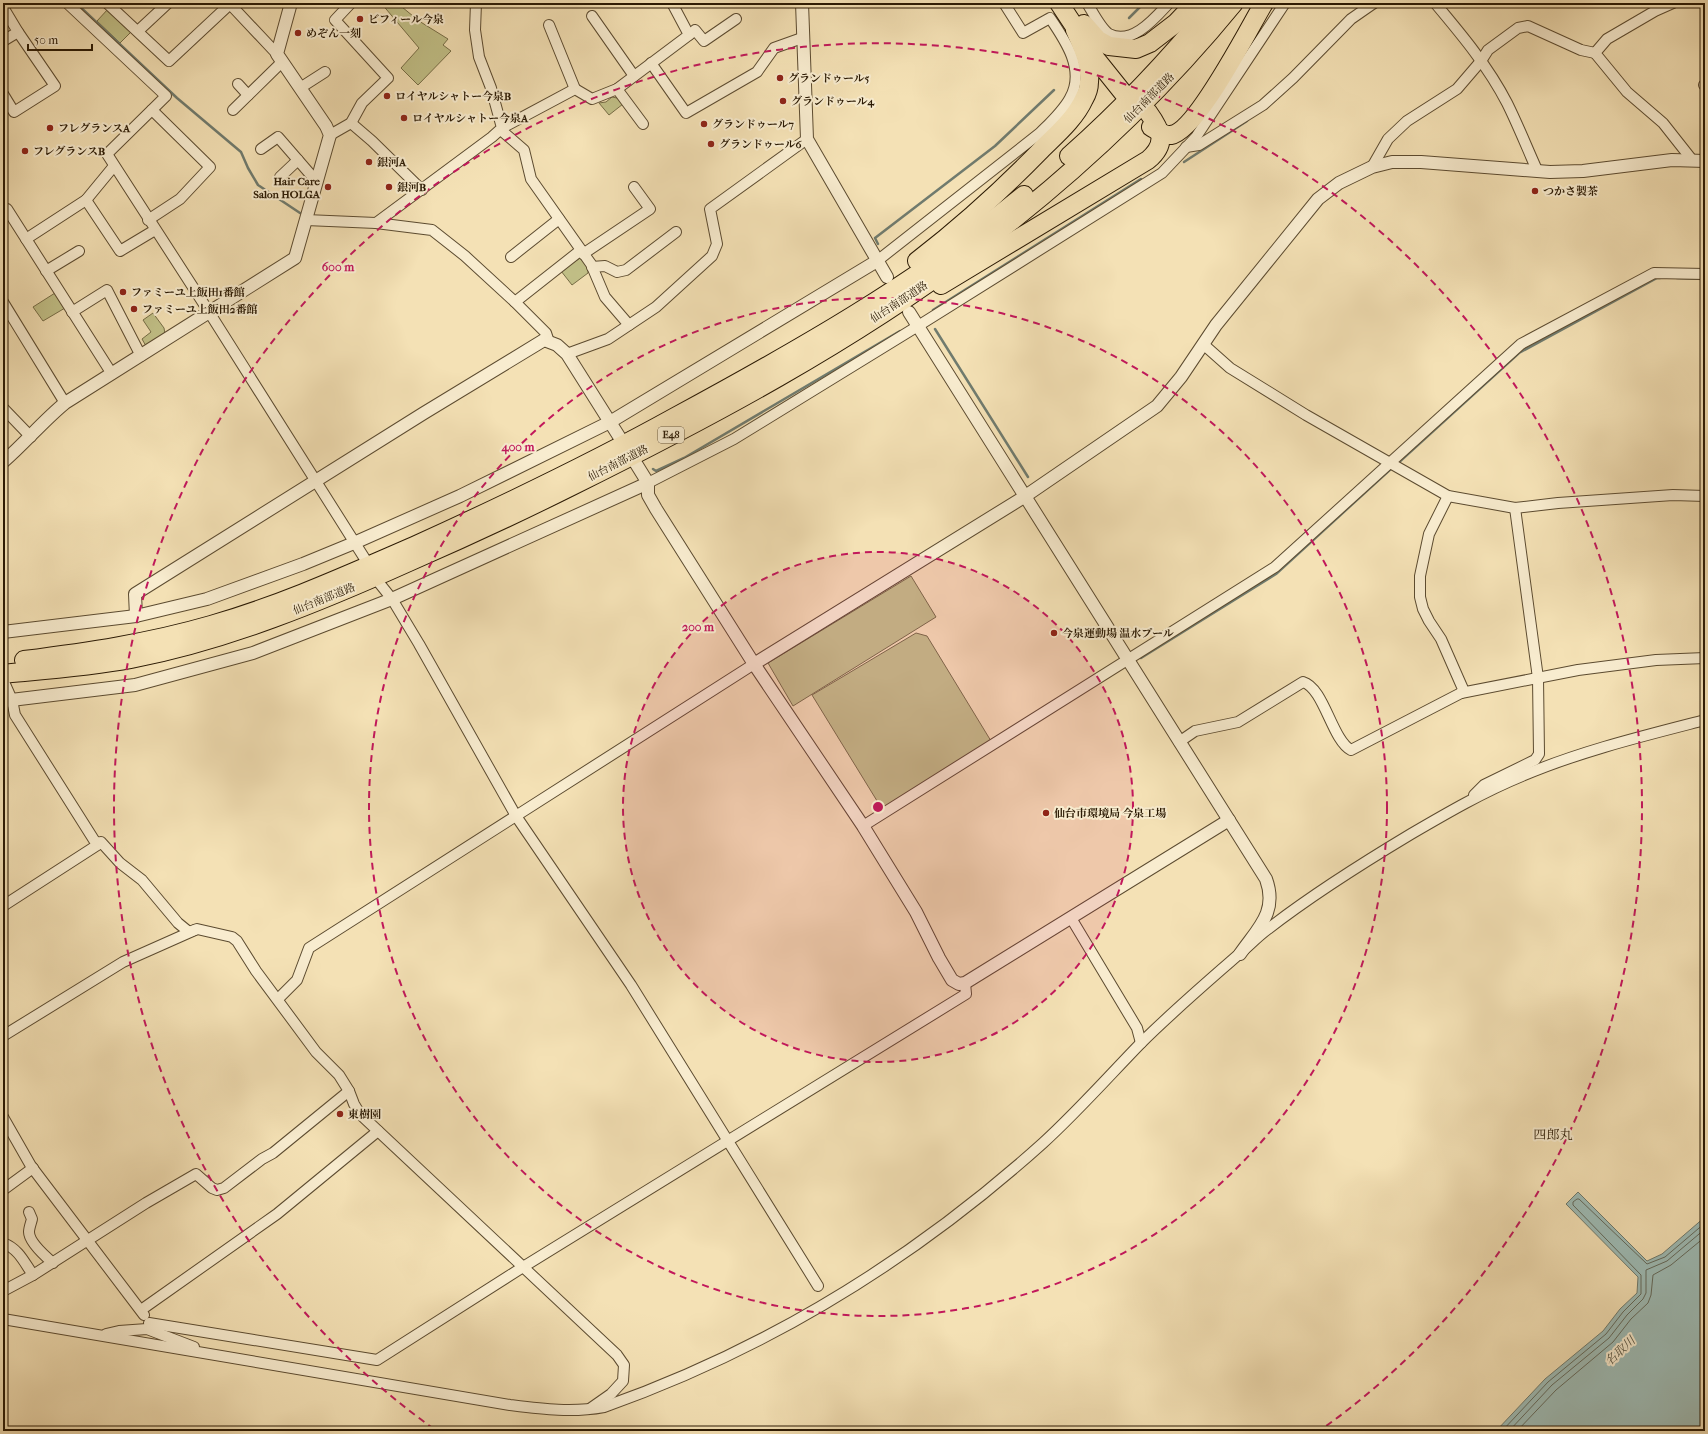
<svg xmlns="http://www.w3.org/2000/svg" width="1708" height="1434" font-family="'IM FELL French Canon','Noto Serif JP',serif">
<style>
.green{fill:#c2c188;stroke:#766d46}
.water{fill:#9ebcb6;stroke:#707b6e}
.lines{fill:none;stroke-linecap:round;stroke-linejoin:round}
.shore{stroke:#646a5c;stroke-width:1}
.stream{stroke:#707b6e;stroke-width:2.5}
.minor-casing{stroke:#5c4b30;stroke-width:12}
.tertiary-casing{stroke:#5c4b30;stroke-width:14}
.motorway-casing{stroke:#2a1903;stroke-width:20}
.minor{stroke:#f8eccf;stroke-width:10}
.tertiary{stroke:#f8eccf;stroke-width:12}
.motorway{stroke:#f4e1b5;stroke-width:18}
.ring{fill:none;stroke:#c2185b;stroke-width:2;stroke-dasharray:7 5}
.poi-dot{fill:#8f2418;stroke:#f8eccf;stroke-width:1.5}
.labels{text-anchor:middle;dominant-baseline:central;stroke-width:4;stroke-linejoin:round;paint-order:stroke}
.shield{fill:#f8eccf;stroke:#685840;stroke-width:1}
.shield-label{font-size:10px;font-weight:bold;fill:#2a1903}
.poi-label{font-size:11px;font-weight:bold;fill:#2a1903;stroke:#f8eccf;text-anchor:start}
.street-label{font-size:11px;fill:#2a1903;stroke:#f8eccf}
.water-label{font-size:12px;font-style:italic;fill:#535242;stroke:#f8eccf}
.quarter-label{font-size:13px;fill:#2a1903;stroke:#f8eccf}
.centre{fill:#c2185b;stroke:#f8eccf;stroke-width:2}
.ring-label{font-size:12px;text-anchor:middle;font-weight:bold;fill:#c2185b;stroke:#f8eccf;stroke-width:4;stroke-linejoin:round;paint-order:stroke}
</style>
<rect width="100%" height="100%" fill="#f4e1b5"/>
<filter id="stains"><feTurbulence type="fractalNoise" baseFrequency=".005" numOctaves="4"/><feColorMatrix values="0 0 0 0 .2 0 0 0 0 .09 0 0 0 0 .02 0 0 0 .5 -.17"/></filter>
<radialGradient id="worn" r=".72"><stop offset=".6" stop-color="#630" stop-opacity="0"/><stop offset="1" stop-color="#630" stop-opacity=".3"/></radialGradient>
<!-- green -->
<g class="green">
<polygon points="381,3 406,3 402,7 419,21 448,39 443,45 451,51 418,85 401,68 419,48"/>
<polygon points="108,9 132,31 120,43 97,21"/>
<polygon points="612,97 617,98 623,104 609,115 599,103 606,102"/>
<polygon points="580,258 588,267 588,273 572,285 561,271"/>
<polygon points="55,293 65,308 43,321 33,307"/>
<polygon points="153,313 164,328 165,334 146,346 142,339 151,332 143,320"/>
<polygon points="911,576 936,617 793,706 768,663"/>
<polygon points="916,633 927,636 991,741 882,809 812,695"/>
</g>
<!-- water -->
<polygon class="water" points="1578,1192 1647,1261 1662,1254 1705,1217 1705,1431 1496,1431 1545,1379 1603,1331 1620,1309 1637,1293 1638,1277 1566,1204"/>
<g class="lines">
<!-- shore -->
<g class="shore">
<polyline points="1502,1431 1548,1382 1606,1334 1623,1312 1641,1294 1641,1275 1573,1205 1573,1202 1577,1199 1579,1199 1647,1264 1665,1257 1705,1223"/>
<polyline points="1509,1431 1552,1385 1609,1338 1627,1315 1643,1299 1646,1293 1646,1270 1667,1261 1705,1229"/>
<polyline points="1517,1431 1556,1390 1613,1342 1631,1319 1648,1303 1651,1295 1653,1275 1671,1265 1705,1237"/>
</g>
<!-- stream -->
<g class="stream">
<polyline points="76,3 177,98 241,152 248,168 258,185 300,213"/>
<polyline points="1375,8 1382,3"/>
<polyline points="1129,18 1144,3"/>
<polyline points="1266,108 1283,93"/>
<polyline points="1184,162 1247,121"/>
<polyline points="878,244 875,238 995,146 1054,90"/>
<polyline points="1677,278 1705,279"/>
<polyline points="933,310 1141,179"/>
<polyline points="935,329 1028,477"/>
<polyline points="1397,464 1519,353 1657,278 1660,278"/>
<polyline points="653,469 656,471 684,458 900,331"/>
<polyline points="1141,658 1276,574 1393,467"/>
</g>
<defs>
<g id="minor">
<polyline points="67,3 166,96 107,154 209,312 365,559"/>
<polyline points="107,3 169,61 230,4"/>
<polyline points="229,3 277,54"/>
<path d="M1087,3C1092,11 1101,29 1109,34C1132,46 1155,18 1169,3"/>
<path d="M1435,3C1461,34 1488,66 1507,103C1518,125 1527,148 1537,170"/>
<polyline points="1673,3 1655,11 1607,39 1595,53 1627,92 1663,123 1693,161"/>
<polyline points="3,7 18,32 3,41"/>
<polyline points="592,16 634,76"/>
<polyline points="549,25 575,89"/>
<polyline points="138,31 168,3"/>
<polyline points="689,35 695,30 704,41 736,19"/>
<polyline points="651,63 686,113 757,72 774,48 802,38"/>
<polyline points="238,84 248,95"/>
<polyline points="1704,85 1705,86"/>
<polyline points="300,88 325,72"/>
<polyline points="617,89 643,124"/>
<polyline points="3,94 14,112 55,86 18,32"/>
<polyline points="233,110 282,62"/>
<polyline points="351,123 372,141 422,190"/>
<polyline points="330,135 351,123 362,103 388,78 335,20 351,3"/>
<polyline points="1186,147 1199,145 1263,105 1293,78 1351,19 1374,3"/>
<polyline points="261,149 278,137 317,182"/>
<polyline points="1372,167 1388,139 1407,121 1457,89 1481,61 1488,50 1518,28 1528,26 1581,50 1595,53"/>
<polyline points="280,177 298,160"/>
<polyline points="86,200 120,251 155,230"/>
<polyline points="3,212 7,209 112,374"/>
<polyline points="148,220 180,199 210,167 152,110"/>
<polyline points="306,220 376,223 432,230 465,256 515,302 546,333 549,342"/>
<polyline points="376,223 492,137 502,128 491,88 479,57 475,30 476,3"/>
<polyline points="26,239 86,200 114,166"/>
<polyline points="583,254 650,209 634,187"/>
<polyline points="511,257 559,219"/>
<path d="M877,261L1040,133C1051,122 1063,111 1070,98C1086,70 1065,40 1050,18L1023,33L1004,3"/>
<polyline points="592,267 605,266 617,272 626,270 676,232"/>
<polyline points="46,271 79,251"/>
<polyline points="3,302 65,403"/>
<polyline points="515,302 581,250"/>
<polyline points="72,312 107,290 141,356"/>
<polyline points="629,325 605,297 591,264 531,179 524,150 502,131 502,128 575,89 592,99 617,89 689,35 672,3"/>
<polyline points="1203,344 1230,368 1306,415 1448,496 1515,508 1558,503 1673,495 1705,496"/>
<polyline points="567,354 608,339 656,307 712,256 717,244 710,209 807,139"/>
<polyline points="3,408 31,437"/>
<polyline points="648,483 734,439 918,326 1162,173 1196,137 1285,3"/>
<polyline points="380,584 392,599 419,644 516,816 631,985 818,1286"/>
<polyline points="4,682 12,700 15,715 94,840 99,844 101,842 120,863 142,880 178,923 189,932 197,929 232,937 237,941 256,971 316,1052 339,1075 349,1091 354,1104 360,1114 617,1355 624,1365 623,1381 611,1394 591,1408"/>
<polyline points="1461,693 1578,670 1656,660 1705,658"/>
<path d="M1179,742L1195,731L1238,722L1303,682C1324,688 1332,740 1351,750L1461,693L1463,689L1441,639L1429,621L1423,609L1420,597V576L1429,534L1448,496"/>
<polyline points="1474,795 1484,785 1535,760 1539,754 1538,678 1515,508"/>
<polyline points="863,826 1275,567 1521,344 1654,273 1705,274"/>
<polyline points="3,906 99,844"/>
<polyline points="1071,918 1137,1028 1141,1043"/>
<polyline points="278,999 297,980 309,948 754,664"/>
<polyline points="3,1036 123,962 195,930"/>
<polyline points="3,1117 31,1166 144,1315"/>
<polyline points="3,1190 33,1168"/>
<path d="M29,1212L32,1219C31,1223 29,1228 29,1232C29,1242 46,1257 53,1263"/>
<path d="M3,1243C19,1249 24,1262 33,1275"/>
<polyline points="3,1291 33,1275 146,1203 196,1174 212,1188 217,1190 224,1188 262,1159 273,1153 349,1091"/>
<polyline points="141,1310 277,1214 378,1131"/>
<path d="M3,1319L510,1405C542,1409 572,1413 604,1407C768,1349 913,1260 1043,1143C1077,1112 1108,1077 1140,1044C1171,1013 1205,984 1238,955C1248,947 1257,937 1268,929C1313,894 1361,864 1411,834C1447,813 1483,792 1522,776C1581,751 1643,736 1705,720"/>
<polyline points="149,1323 377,1360 523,1267 966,994 965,983"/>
<polyline points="106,1334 119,1331 147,1329 194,1347"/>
</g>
<g id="tertiary">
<polyline points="802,3 807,139 887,277"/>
<path d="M909,312L1266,879C1278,912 1258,928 1240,954"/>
<path d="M3,462C25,443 43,421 65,403L295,258L330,135L326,126L277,54L291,3"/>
<polyline points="635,462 648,483 648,495 656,509 754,664 863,826 916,912 939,958 952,980 959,984 965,983 1229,820"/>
<polyline points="136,616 135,594 424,413 544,340 557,345 567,354 620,438"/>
<polyline points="3,632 136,616 207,599 303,564 354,543 460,496 610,422 877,261"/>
<polyline points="754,664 1024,497 1157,406 1181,377 1216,325 1318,199 1339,183 1372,167 1392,162 1421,162 1550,172 1583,171 1672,160 1705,161"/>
<polyline points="3,701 135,685 253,653 392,599 648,483"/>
</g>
<g id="motorway">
<polyline points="1059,3 1096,59 1124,94"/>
<polyline points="1084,24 1098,40 1109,46 1136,49 1150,43 1176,23 1195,3"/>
<path d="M1151,127C1157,130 1164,136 1171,135C1197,131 1249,28 1264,3"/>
<path d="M1069,156C1122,109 1171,57 1215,3"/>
<path d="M917,261C961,227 1002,190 1041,150C1056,135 1075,119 1084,99C1087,94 1089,87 1089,82C1091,63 1082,46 1075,30"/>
<path d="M941,285L1148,160C1168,143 1161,130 1148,112"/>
<path d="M24,660C87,652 149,643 211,625C281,605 347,575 414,546C502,506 590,464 675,417C797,351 917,283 1024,195"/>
<path d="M3,674C46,670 89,667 131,659C228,640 320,602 409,562C464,538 518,513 572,486C711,417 850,343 974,250C1070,178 1158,96 1234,3"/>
</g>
</defs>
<!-- minor casing -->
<use href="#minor" class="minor-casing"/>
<!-- tertiary casing -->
<use href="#tertiary" class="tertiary-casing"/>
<!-- motorway casing -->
<use href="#motorway" class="motorway-casing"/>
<!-- minor -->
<use href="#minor" class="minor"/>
<!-- tertiary -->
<use href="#tertiary" class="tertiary"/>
<!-- motorway -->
<use href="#motorway" class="motorway"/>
</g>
<!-- distance rings -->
<circle cx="878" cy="807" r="255" fill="#c2185b" fill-opacity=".12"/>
<g class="ring">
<circle cx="878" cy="807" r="255"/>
<circle cx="878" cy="807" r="509"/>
<path d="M434 1429A764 764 0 1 1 1322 1429"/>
</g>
<!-- markers -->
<g class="poi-dot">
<circle cx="360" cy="19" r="4"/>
<circle cx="298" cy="33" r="4"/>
<circle cx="780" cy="78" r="4"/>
<circle cx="387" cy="96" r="4"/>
<circle cx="783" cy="101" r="4"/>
<circle cx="404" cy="118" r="4"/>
<circle cx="704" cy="124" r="4"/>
<circle cx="50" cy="128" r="4"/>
<circle cx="711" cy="144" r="4"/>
<circle cx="25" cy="151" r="4"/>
<circle cx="369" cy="162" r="4"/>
<circle cx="328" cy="187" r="4"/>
<circle cx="389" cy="187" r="4"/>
<circle cx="1535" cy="191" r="4"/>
<circle cx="123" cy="292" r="4"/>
<circle cx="134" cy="309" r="4"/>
<circle cx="1054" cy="633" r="4"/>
<circle cx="1046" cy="813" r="4"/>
<circle cx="340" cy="1114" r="4"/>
</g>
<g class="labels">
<!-- shield labels -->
<rect class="shield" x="658" y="427" width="26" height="16" rx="3"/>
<g class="shield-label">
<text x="671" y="435">E48</text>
</g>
<!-- poi labels -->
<g class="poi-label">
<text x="368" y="19">ビフィール今泉</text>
<text x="306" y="33">めぞん一刻</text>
<text x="788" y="78">グランドゥール5</text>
<text x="395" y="96">ロイヤルシャトー今泉B</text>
<text x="791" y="101">グランドゥール4</text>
<text x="412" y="118">ロイヤルシャトー今泉A</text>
<text x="712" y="124">グランドゥール7</text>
<text x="58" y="128">フレグランスA</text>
<text x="719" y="144">グランドゥール6</text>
<text x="33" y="151">フレグランスB</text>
<text x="377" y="162">銀河A</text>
<text x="320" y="181" text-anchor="end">Hair Care<tspan x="320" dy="13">Salon HOLGA</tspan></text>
<text x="397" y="187">銀河B</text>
<text x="1543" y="191">つかさ製茶</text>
<text x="131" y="292">ファミーユ上飯田1番館</text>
<text x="142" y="309">ファミーユ上飯田2番館</text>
<text x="1062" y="633">今泉運動場 温水プール</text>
<text x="1054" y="813">仙台市環境局 今泉工場</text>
<text x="348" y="1114">東樹園</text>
</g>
<!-- street labels -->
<g class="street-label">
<text transform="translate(1149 98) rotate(-45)">仙台南部道路</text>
<text transform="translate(899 302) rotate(-33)">仙台南部道路</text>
<text transform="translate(618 463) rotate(-27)">仙台南部道路</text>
<text transform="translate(324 599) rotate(-22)">仙台南部道路</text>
</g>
<!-- water labels -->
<g class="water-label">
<text transform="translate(1620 1351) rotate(-43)">名取川</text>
</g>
<!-- quarter labels -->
<g class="quarter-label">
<text x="1553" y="1134">四郎丸</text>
</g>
</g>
<circle cx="878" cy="807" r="6" class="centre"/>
<g class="ring-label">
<text x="338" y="271">600 m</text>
<text x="518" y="451">400 m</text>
<text x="698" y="631">200 m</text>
</g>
<!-- margin -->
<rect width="1708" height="1434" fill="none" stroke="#f4e1b5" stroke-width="16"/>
<rect x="4" y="4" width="1700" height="1426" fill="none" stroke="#2a1903" stroke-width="2"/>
<rect x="8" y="8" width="1692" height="1418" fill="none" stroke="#2a1903"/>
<!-- scale -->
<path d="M28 44v6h64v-6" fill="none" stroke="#2a1903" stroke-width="2"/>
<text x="34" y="44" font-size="12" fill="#2a1903" stroke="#f8eccf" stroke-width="3" paint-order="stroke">50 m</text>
<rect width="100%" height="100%" filter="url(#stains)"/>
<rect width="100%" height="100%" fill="url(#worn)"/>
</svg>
